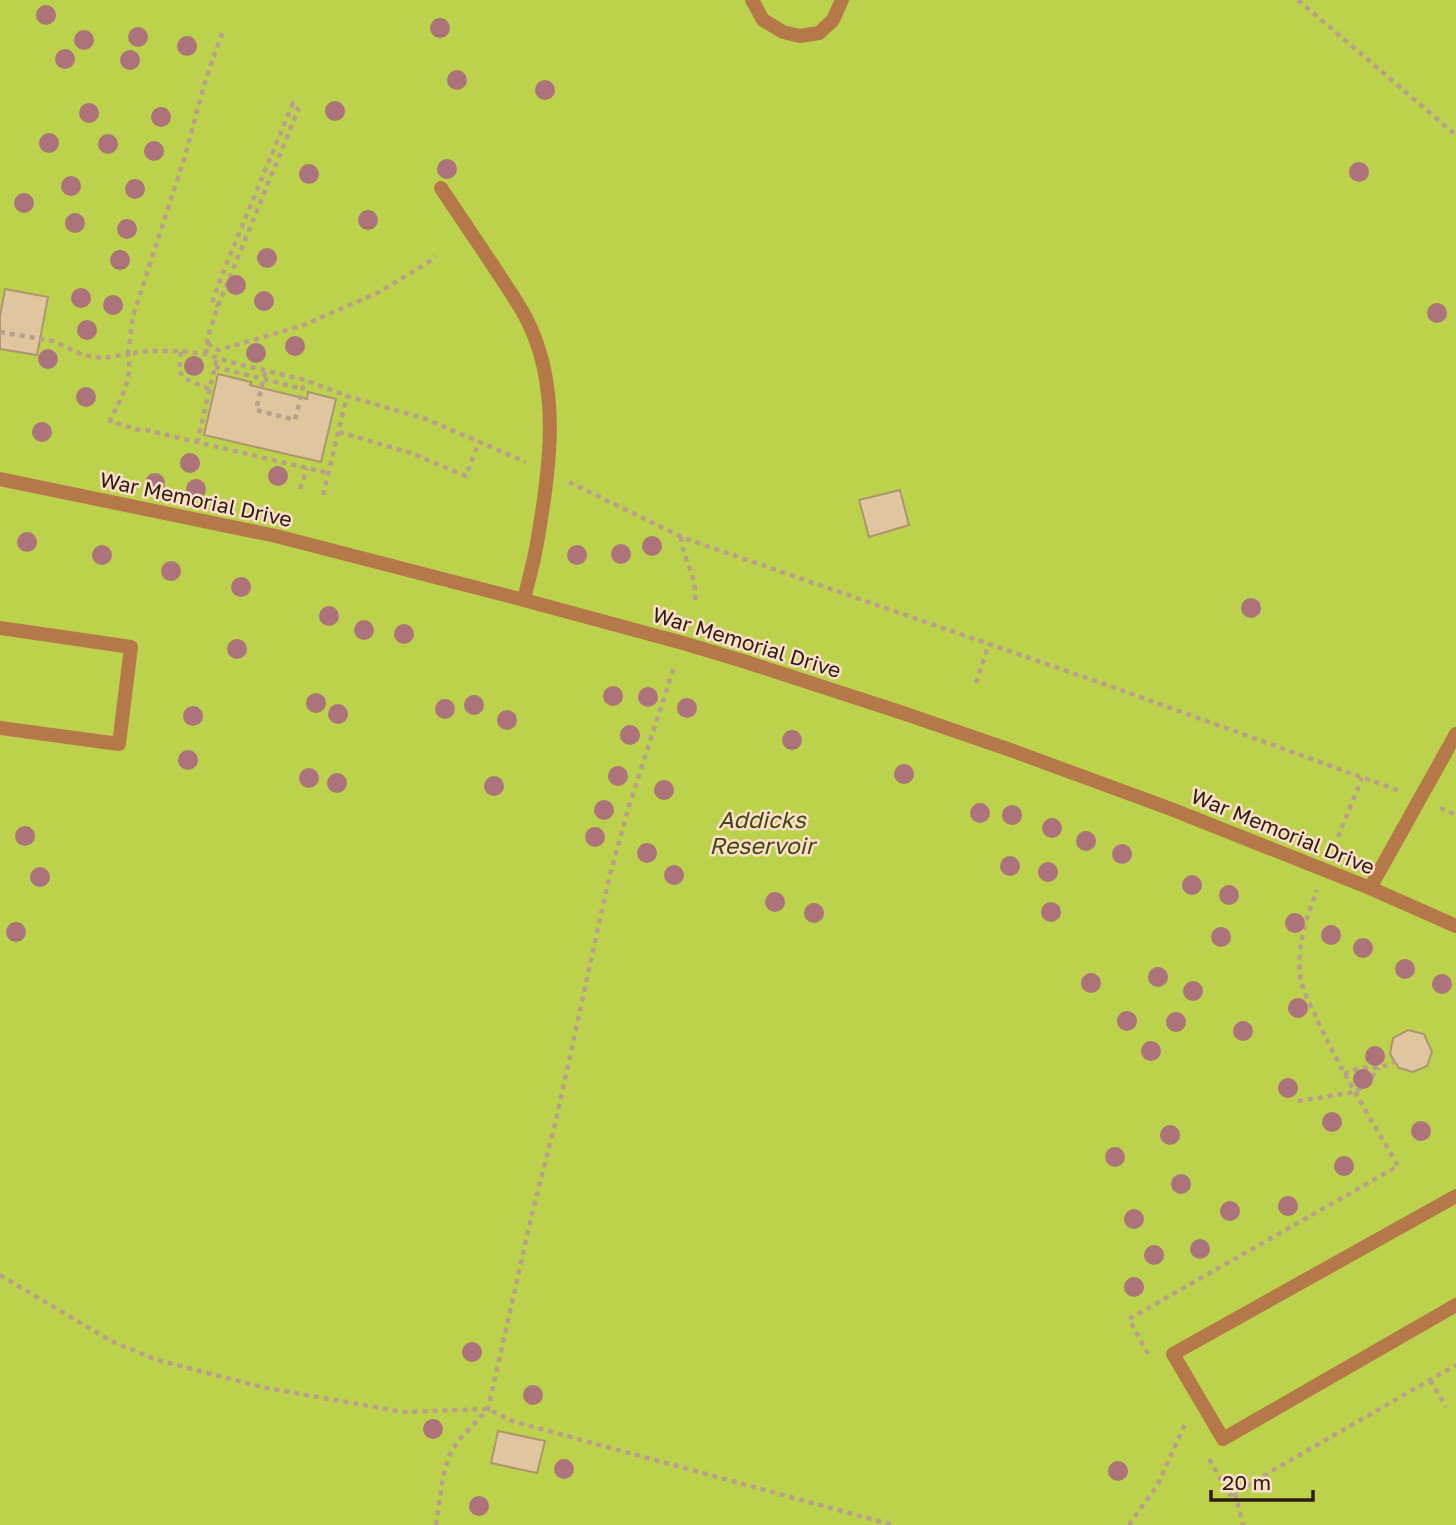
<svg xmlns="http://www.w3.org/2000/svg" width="1456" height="1525" font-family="'Golos Text',sans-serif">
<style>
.water{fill:#bcd24c}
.building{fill:#dfc69e;stroke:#ae956f;stroke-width:2}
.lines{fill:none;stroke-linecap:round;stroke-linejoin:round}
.path{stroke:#baa08c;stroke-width:4.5;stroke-dasharray:5 5;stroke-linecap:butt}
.lane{stroke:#b57949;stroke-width:14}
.street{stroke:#b57949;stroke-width:14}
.tree{fill:#ac737b}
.labels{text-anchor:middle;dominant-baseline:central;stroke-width:5;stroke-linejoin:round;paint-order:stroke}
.street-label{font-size:21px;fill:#2b1d12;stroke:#fedec6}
.water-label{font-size:23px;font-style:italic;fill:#414a15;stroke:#fedec6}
</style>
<rect width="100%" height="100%" fill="#fedec6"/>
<!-- water -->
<rect class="water" x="0" y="0" width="1456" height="1525"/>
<!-- building -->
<g class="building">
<polygon points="5,289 48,297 37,355 0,349 0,316"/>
<polygon points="218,374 251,382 250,385 307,399 308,392 336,399 321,462 204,435"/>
<polygon points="900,490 909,525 869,537 859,500"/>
<polygon points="1408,1030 1424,1034 1432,1052 1427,1066 1413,1072 1399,1068 1390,1054 1393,1038"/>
<polygon points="498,1431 545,1441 537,1473 491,1463"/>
</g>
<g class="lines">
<!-- path -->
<g class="path">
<polyline points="1298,0 1456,135"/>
<polyline points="222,33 204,85 185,156 133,316 128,354 150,351 177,351 206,354 230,362 305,380 347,396 426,419 526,462"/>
<path d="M0,332L53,341L83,355L103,358L128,354C133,381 121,397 110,421L138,430H146L328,473"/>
<polyline points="208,343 214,349 219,350 304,325 379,292 429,262 435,256"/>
<polyline points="181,352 179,371 184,378 209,389"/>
<polyline points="206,354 208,336 218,306 298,110 293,103 221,277 212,303 218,306"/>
<polyline points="215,367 303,389"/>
<polyline points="265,372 256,410 295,420 305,380"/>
<polyline points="339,432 411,453 466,476 479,442"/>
<polyline points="197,443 217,358"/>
<polyline points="569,482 684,538 1107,685 1400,791"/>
<polyline points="300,489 307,468"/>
<polyline points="323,495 347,396"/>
<path d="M681,537C682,558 698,578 695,600"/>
<polyline points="976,683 989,644"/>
<polyline points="1440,808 1456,815"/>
<polyline points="1338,837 1362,778"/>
<polyline points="1344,1074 1359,1068 1379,1068 1395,1062"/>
<polyline points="1298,1101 1355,1092 1367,1083 1379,1068"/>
<polyline points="0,1275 111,1341 157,1360 266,1388 364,1405 403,1412 488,1409 512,1421 893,1525"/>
<path d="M1148,1354L1129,1319L1398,1166C1370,1117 1340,1070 1317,1019C1311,1005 1301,989 1300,974C1297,945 1307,916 1317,890"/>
<polyline points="1430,1380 1446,1407"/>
<polyline points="1209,1459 1230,1495 1456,1365"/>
<polyline points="1235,1493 1243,1525"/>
<polyline points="436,1525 443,1477 449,1456 457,1442 488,1409 532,1214 556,1120 609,878 629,806 675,664"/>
<polyline points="1129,1525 1158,1484 1186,1422"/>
</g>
<!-- lane -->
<g class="lane">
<polyline points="752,0 763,20 783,32 800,36 819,33 833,20 842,0"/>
<path d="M441,188C458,213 475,239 492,264C503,281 516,299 526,318C562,387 550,469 537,543C534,562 528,581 524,600"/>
<polyline points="0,628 131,647 119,744 0,728"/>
<polyline points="1370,888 1456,734"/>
<polyline points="1456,1196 1173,1354 1223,1439 1456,1305"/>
</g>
<!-- street -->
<polyline class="street" points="0,479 276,536 524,600 683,643 743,661 903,713 1016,752 1171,809 1370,888 1456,926"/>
</g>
<!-- trees -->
<g class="tree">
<circle cx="46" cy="15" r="10"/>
<circle cx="440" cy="28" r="10"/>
<circle cx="138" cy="37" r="10"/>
<circle cx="84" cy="40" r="10"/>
<circle cx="187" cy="46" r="10"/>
<circle cx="65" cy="59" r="10"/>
<circle cx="130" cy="60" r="10"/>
<circle cx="457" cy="80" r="10"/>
<circle cx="545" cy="90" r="10"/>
<circle cx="335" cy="111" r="10"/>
<circle cx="89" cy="113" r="10"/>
<circle cx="161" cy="117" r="10"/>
<circle cx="49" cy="143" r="10"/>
<circle cx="108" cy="144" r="10"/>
<circle cx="154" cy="151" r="10"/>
<circle cx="447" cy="169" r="10"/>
<circle cx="1359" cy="172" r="10"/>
<circle cx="309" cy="174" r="10"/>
<circle cx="71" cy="186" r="10"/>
<circle cx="135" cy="189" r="10"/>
<circle cx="24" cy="203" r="10"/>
<circle cx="368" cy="220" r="10"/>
<circle cx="75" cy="223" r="10"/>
<circle cx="127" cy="229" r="10"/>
<circle cx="267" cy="258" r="10"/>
<circle cx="120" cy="260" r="10"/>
<circle cx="236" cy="285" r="10"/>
<circle cx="81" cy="298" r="10"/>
<circle cx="264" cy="301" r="10"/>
<circle cx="113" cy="305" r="10"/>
<circle cx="1437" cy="313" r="10"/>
<circle cx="87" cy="330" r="10"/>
<circle cx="295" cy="346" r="10"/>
<circle cx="256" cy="353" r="10"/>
<circle cx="48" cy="359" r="10"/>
<circle cx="194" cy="366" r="10"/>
<circle cx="86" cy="397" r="10"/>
<circle cx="42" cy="432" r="10"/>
<circle cx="190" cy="463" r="10"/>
<circle cx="278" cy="476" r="10"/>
<circle cx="155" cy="483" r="10"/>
<circle cx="196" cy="489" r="10"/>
<circle cx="27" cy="542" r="10"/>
<circle cx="652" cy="546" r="10"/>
<circle cx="621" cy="554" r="10"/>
<circle cx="102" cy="555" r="10"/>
<circle cx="577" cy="555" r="10"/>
<circle cx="171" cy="571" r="10"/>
<circle cx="241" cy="587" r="10"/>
<circle cx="1251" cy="608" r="10"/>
<circle cx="329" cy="616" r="10"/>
<circle cx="364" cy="630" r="10"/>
<circle cx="404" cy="634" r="10"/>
<circle cx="237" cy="649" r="10"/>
<circle cx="613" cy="696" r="10"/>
<circle cx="648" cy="697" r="10"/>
<circle cx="316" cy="703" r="10"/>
<circle cx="474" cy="705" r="10"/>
<circle cx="687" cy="708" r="10"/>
<circle cx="445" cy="709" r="10"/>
<circle cx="338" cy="714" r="10"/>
<circle cx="193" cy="716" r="10"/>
<circle cx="507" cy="720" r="10"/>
<circle cx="630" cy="735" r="10"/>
<circle cx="792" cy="740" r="10"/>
<circle cx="188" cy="760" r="10"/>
<circle cx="904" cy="774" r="10"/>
<circle cx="618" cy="776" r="10"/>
<circle cx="309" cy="778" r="10"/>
<circle cx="337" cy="783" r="10"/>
<circle cx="494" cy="786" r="10"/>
<circle cx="664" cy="790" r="10"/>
<circle cx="604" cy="810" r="10"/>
<circle cx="980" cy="813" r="10"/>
<circle cx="1012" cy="815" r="10"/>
<circle cx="1052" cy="828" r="10"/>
<circle cx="25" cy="836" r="10"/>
<circle cx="595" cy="837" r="10"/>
<circle cx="1086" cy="841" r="10"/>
<circle cx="647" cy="853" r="10"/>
<circle cx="1122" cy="854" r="10"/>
<circle cx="1010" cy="866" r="10"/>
<circle cx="1048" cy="872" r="10"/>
<circle cx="674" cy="875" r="10"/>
<circle cx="40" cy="877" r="10"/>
<circle cx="1192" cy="885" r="10"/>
<circle cx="1229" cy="895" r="10"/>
<circle cx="775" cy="902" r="10"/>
<circle cx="1051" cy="912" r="10"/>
<circle cx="814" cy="913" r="10"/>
<circle cx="1295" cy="923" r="10"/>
<circle cx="16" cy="932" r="10"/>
<circle cx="1331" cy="935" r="10"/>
<circle cx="1221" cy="937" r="10"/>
<circle cx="1363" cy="948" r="10"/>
<circle cx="1405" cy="969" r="10"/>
<circle cx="1158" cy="977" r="10"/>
<circle cx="1091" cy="983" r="10"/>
<circle cx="1442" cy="984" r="10"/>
<circle cx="1193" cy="991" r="10"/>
<circle cx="1298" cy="1008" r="10"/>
<circle cx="1127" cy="1021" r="10"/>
<circle cx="1176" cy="1022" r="10"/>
<circle cx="1243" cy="1031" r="10"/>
<circle cx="1151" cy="1051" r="10"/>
<circle cx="1375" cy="1056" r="10"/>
<circle cx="1363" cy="1079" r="10"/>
<circle cx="1288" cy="1088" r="10"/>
<circle cx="1332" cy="1122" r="10"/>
<circle cx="1421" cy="1131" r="10"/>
<circle cx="1170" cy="1135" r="10"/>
<circle cx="1115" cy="1157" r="10"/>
<circle cx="1344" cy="1166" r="10"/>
<circle cx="1181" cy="1184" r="10"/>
<circle cx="1288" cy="1206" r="10"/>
<circle cx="1230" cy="1211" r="10"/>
<circle cx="1134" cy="1219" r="10"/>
<circle cx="1200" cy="1249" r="10"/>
<circle cx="1154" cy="1255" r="10"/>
<circle cx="1134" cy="1287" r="10"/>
<circle cx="472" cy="1352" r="10"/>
<circle cx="533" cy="1395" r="10"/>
<circle cx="433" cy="1429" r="10"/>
<circle cx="564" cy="1469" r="10"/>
<circle cx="1118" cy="1471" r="10"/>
<circle cx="479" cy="1506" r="10"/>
</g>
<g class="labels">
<!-- street labels -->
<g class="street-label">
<text transform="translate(196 499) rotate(12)">War Memorial Drive</text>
<text transform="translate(747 642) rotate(17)">War Memorial Drive</text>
<text transform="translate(1283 831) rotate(22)">War Memorial Drive</text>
</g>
<!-- water labels -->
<g class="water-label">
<text x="762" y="819">Addicks<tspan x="762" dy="26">Reservoir</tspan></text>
</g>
</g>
<!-- scale -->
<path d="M1211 1490v10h102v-10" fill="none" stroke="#2b1d12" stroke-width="3.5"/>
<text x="1222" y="1490" font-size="21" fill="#2b1d12" stroke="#fedec6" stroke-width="5" paint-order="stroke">20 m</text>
</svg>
